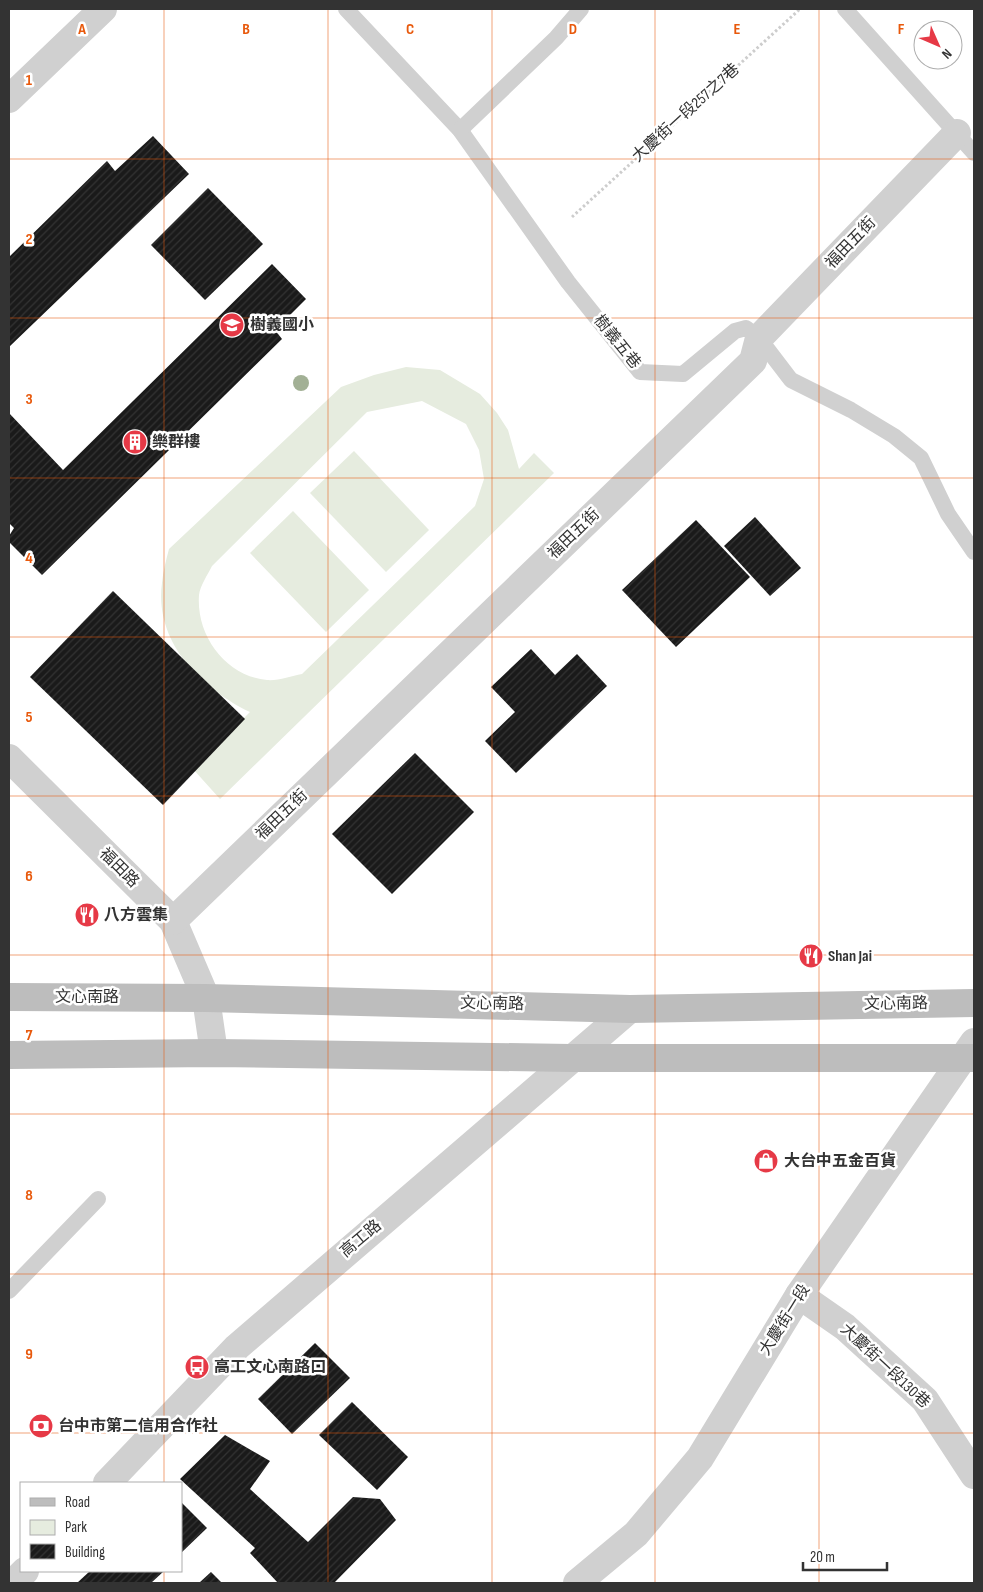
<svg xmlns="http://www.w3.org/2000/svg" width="983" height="1592" font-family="'Sofia Sans Condensed','Noto Sans TC',sans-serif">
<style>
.green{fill:#e6ecdf;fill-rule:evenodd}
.building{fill:url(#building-hatch)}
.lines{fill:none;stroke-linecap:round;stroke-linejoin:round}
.path{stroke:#cdcdcd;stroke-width:3;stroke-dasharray:2.5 2.5;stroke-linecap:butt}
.service{stroke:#d0d0d0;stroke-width:16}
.minor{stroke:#d0d0d0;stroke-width:28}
.tertiary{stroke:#d0d0d0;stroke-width:28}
.secondary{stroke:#bdbdbd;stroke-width:28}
.tree{fill:#a2b095}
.grid{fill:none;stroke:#e8590c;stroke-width:1;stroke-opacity:0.55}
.labels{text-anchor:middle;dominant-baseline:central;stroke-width:5;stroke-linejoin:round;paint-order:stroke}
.street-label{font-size:16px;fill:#333;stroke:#fff}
.poi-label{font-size:16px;font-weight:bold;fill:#333;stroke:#fff;text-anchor:start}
.grid-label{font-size:16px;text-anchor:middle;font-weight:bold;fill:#e8590c;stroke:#fff;stroke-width:5;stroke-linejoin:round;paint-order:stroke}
</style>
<defs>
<pattern id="building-hatch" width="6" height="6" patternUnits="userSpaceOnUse" patternTransform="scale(1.25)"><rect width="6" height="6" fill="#1a1a1a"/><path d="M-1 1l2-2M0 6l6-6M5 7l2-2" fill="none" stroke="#333"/></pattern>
</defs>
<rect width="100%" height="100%" fill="#fff"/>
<!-- green -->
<g class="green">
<path d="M406,367L440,370L480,394L497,413L508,430L519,469L534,453L554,473L220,799L193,769L250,712C201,688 154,642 162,583C163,572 166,560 169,549L341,387L374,375ZM422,401L466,424L479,450L484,479L475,506L302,674C291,676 278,681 267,680C226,676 196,636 199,595C200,586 208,574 212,566L367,412Z"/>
<polygon points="354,451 429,530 386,572 310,493"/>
<polygon points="293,511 369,590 326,632 250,553"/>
</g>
<!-- building -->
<g class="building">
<polygon points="153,136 189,174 9,347 9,257 107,161 115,171"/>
<polygon points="208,188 263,244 205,300 151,245"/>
<polygon points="272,264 306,299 275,330 282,339 42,575 9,542 9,536 14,528 9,523 9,413 63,470"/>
<polygon points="755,517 801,568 770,596 724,546"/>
<polygon points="696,520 750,577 676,647 622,590"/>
<polygon points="113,591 245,719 163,805 30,677"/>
<polygon points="531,649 555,675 577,654 607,686 516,773 485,741 515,712 491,687"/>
<polygon points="415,753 474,812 392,894 332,834"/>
<polygon points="315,1343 350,1378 292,1434 258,1399"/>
<polygon points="352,1402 408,1457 377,1490 319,1435"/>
<polygon points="225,1435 270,1461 250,1489 308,1542 353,1497 380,1499 396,1520 334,1583 278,1583 250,1553 255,1548 180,1479"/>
<polygon points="181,1502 207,1528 181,1553"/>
<polygon points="90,1571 164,1571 151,1583 77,1583"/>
<polygon points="211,1572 222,1583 199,1583"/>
</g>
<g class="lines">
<!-- path -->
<polyline class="path" points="572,217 800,9"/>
<!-- service -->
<g class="service">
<polyline points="346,9 460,130 568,282 640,372 683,374 735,331 746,328 759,338 791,380 851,410 894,436 921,458 948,514 974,552"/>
<polyline points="845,9 974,153"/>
<polyline points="460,130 556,38 581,9"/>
<polyline points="9,1291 98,1199"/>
</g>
<!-- minor -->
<g class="minor">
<polyline points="9,99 103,9"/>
<polyline points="9,758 173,921 206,998 214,1053"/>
<polyline points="173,921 753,361 759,338 957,133"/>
<polyline points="799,1295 845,1327 925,1400 974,1475"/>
<polyline points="577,1583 636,1534 700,1458 799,1295 974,1042"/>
</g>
<!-- tertiary -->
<g class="tertiary">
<polyline points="107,1483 237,1347 630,1009"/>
<polyline points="13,1583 25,1571"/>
</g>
<!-- secondary -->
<g class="secondary">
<polyline points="9,997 206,998 630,1009 974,1003"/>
<polyline points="9,1055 214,1053 571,1058 974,1058"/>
</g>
</g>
<!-- trees -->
<circle class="tree" cx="301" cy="383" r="8"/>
<!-- grid -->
<path class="grid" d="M164,9V1483M328,9V1583M492,9V1583M655,9V1583M819,9V1583M9,159H974M9,318H974M9,478H974M9,637H974M9,796H974M9,955H974M9,1114H974M9,1274H974M9,1433H974M164,1571V1583"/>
<!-- icons -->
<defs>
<symbol id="school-disc" viewBox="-11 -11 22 22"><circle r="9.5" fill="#e63946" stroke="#fff"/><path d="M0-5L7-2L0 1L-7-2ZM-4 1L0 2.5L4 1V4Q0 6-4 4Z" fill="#fff"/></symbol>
<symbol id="building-disc" viewBox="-11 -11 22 22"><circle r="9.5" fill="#e63946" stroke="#fff"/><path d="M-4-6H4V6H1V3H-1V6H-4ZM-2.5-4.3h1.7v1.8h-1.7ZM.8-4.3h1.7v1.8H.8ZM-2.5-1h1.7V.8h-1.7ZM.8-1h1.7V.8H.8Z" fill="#fff"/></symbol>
<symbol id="restaurant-disc" viewBox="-11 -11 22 22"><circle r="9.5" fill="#e63946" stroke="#fff"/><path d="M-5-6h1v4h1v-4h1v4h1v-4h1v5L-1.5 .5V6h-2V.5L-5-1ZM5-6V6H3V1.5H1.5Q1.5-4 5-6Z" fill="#fff"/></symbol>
<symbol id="shop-disc" viewBox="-11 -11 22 22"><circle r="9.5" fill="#e63946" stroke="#fff"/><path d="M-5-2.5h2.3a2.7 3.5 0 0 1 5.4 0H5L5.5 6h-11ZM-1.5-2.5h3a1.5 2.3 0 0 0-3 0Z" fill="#fff"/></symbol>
<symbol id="bus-disc" viewBox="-11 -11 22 22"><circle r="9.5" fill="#e63946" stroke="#fff"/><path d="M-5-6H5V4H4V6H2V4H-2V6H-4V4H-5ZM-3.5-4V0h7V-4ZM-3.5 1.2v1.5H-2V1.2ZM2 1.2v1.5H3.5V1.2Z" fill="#fff"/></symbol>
<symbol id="bank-disc" viewBox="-11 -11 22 22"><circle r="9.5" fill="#e63946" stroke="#fff"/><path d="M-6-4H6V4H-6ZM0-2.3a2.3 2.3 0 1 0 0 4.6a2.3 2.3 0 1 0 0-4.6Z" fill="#fff"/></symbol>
</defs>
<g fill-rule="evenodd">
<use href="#school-disc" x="218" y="311" width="28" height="28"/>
<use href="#building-disc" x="121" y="428" width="28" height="28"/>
<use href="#restaurant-disc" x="73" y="901" width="28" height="28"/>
<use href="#restaurant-disc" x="797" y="942" width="28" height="28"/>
<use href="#shop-disc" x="752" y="1147" width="28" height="28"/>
<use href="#bus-disc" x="183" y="1353" width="28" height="28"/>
<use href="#bank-disc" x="27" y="1412" width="28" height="28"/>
</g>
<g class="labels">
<!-- street labels -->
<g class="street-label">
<text transform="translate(686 113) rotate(-42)">大慶街一段257之7巷</text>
<text transform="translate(851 243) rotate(-46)">福田五街</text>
<text transform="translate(617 342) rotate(51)">樹義五巷</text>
<text transform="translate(574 534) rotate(-44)">福田五街</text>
<text transform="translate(282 815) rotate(-44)">福田五街</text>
<text transform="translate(119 868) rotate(45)">福田路</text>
<text x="87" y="997">文心南路</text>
<text transform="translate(492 1004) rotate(1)">文心南路</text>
<text transform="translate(896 1004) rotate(-1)">文心南路</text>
<text transform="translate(361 1239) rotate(-40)">高工路</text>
<text transform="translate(785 1320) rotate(-58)">大慶街一段</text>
<text transform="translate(885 1366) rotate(43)">大慶街一段130巷</text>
</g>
<!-- poi labels -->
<g class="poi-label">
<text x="250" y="325">樹義國小</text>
<text x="152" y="442">樂群樓</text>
<text x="104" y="915">八方雲集</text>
<text x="828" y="956">Shan Jai</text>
<text x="784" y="1161">大台中五金百貨</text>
<text x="214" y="1367">高工文心南路口</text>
<text x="58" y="1426">台中市第二信用合作社</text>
</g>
</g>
<g class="grid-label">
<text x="82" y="34">A</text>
<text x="246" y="34">B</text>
<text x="410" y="34">C</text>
<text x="573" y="34">D</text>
<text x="737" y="34">E</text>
<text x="901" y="34">F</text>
<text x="29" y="85">1</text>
<text x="29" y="244">2</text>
<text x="29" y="404">3</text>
<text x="29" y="563">4</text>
<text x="29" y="722">5</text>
<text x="29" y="881">6</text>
<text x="29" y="1040">7</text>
<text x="29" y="1200">8</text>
<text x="29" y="1359">9</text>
</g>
<!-- border -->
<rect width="983" height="1592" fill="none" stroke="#333333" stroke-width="20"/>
<!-- legend -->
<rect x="20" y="1482" width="162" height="90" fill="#ffffff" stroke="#adadad"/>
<rect x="30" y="1498" width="25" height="8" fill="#bdbdbd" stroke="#adadad"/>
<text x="65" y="1507" font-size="15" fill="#333333">Road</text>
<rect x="30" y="1520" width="25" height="15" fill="#e6ecdf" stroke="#adadad"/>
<text x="65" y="1532" font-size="15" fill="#333333">Park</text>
<rect x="30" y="1544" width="25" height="15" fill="url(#building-hatch)" stroke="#adadad"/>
<text x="65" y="1557" font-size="15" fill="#333333">Building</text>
<!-- north arrow -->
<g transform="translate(938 45) rotate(135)"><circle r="24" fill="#ffffff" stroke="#adadad"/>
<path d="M0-4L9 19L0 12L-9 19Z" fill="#e63946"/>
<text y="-8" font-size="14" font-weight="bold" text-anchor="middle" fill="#333333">N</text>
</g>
<!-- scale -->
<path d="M803 1562v8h84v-8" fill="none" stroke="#333333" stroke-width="2.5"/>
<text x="810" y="1562" font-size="15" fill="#333333" stroke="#ffffff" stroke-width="4" paint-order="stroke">20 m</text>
</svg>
